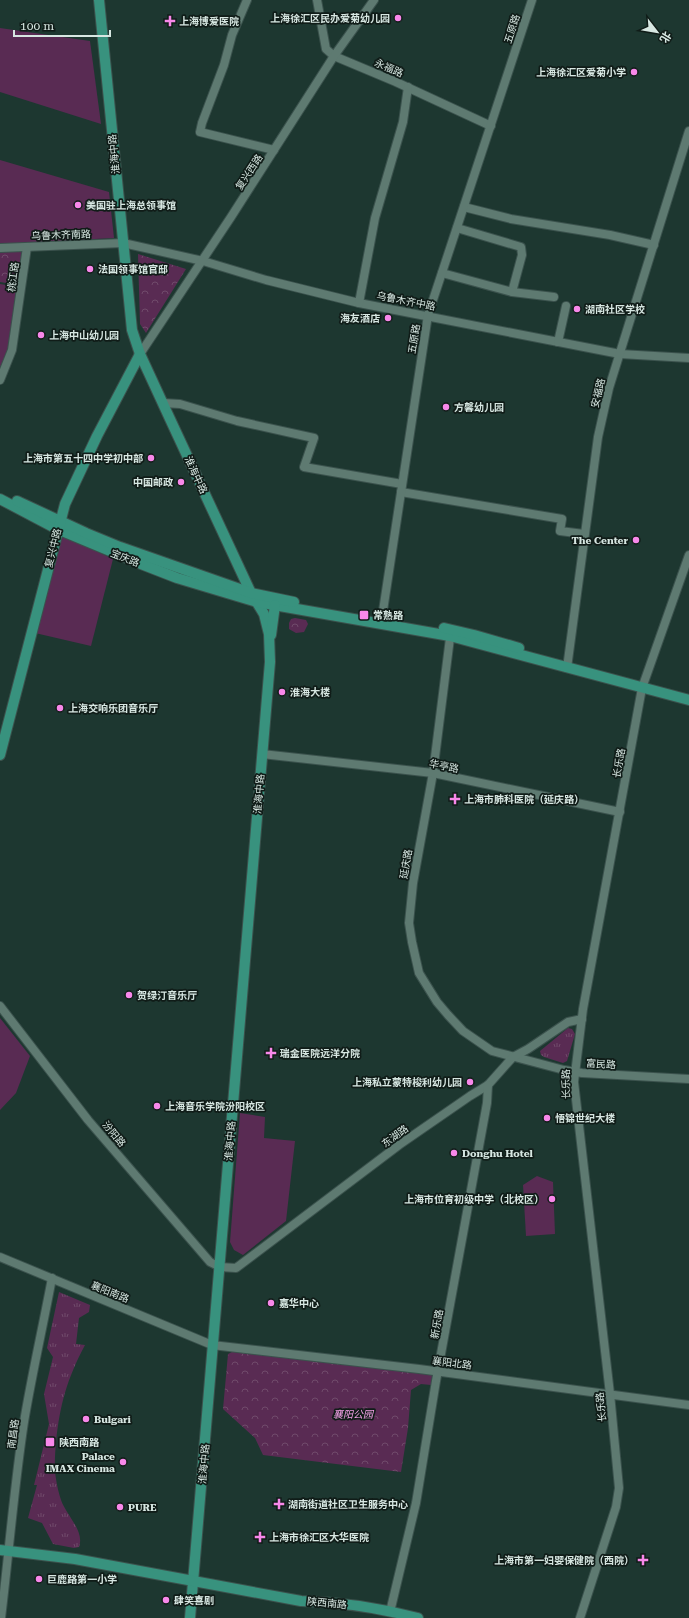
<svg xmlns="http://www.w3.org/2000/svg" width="689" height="1618" font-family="'Roboto Serif','Noto Sans SC',serif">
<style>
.grass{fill:url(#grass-tufts)}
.park{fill:url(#park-crowns)}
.garden{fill:#592b53}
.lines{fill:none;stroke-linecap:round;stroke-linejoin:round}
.minor-casing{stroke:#3b524d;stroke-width:10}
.major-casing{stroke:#3b524d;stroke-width:12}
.minor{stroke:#5e7a71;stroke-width:8}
.major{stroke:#38927e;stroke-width:10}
.poi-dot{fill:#f888ea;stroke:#101c18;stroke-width:1.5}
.labels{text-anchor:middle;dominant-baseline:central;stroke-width:3.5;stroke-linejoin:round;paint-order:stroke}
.poi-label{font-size:10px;font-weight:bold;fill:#d7e7e2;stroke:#101c18;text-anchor:start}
.street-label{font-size:10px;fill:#d7e7e2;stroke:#101c18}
.park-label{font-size:10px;font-style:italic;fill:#f3a0e7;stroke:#101c18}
</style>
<defs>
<pattern id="grass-tufts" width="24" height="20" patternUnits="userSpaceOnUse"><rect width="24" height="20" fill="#592b53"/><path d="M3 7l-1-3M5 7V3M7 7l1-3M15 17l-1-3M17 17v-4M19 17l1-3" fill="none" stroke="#704a6b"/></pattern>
<pattern id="park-crowns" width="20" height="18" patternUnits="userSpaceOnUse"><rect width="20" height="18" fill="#592b53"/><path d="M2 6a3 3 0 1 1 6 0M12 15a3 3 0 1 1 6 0" fill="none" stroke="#704a6b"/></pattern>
</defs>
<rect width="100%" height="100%" fill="#1d3730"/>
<!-- grass -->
<g class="grass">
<polygon points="568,1028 572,1029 575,1034 567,1061 563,1063 544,1057 541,1055 540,1051"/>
<path d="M59,1292L90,1305L89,1312L79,1318L76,1344L85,1345C67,1379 60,1404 56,1442C55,1454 54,1467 56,1479C57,1486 59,1494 61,1500C66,1515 85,1531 79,1547L74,1548L53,1544L42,1523L28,1518L37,1485H34L49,1424L44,1394L53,1357L47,1348Z"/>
</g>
<!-- park -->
<g class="park">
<polygon points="23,250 18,285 0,282 0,252"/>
<polygon points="138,254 186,269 146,333 140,324"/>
<polygon points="295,618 306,620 308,624 304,632 296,633 289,629 289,623 291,619"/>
<polygon points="234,1351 430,1372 432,1376 431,1385 421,1384 411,1390 408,1428 401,1472 263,1455 255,1438 223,1409 228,1354"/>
</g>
<!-- garden -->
<g class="garden">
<polygon points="0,28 90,41 101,124 0,92"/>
<polygon points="0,160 109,192 114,238 0,244"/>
<polygon points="0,284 18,287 8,352 0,368"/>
<polygon points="61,535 113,559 91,646 35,633"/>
<polygon points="0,1018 30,1056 16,1093 0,1110"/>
<polygon points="240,1113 265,1117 264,1138 295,1141 286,1221 243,1255 234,1250 230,1242"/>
<polygon points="537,1176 553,1182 555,1234 526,1236 523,1185"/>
</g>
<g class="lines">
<defs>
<g id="minor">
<polyline points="247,0 232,35 224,65 202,123 200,132 274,150"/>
<polyline points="317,0 326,49 334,56 396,82 491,126"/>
<polyline points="464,207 511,219 610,235 654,245"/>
<polyline points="457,228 521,247 522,255 512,292"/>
<polyline points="0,248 123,243 203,261 266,280 359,303 620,354 689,358"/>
<polyline points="442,273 512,292 554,297"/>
<polyline points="359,303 375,218 403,122 408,87"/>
<polyline points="558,342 566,306"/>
<polyline points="140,354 231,217 334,56 374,0"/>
<polyline points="0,380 12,350 27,247"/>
<polyline points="163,403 180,404 237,421 314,438 304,467 402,484"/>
<polyline points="401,492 562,519 560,531 584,534"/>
<polyline points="381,624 428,315 532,0"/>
<polyline points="451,630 433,773 413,883 409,923 412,942 419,973 437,1002 448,1015 463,1031 492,1051 564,1070 582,1073 689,1079"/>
<polyline points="567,668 598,437 609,388 689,131"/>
<polyline points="262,754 433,773 620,812"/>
<polyline points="0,1006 88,1120 210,1262 220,1267 236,1268 399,1145 470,1096 488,1085 513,1057 528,1049 568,1022 582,1019"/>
<polyline points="0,1257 212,1345 419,1369 689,1405"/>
<polyline points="390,1612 416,1503 436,1381 487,1103 488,1085"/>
<path d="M1,1618C9,1553 14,1487 24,1422C32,1374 43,1326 52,1278"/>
<polyline points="580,1618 616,1507 619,1488 610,1394 574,1082 583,1009 642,688 689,555"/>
</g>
<g id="major">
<polyline points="99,0 132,330 140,354 170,419 251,593 264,614 269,634 270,662 190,1618"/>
<polyline points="0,499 57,529 141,564 177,578 257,602 450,636 689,700"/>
<polyline points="17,501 86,533 120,547 251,593 294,602"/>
<polyline points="444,628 474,635 519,648"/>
<polyline points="271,635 275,605"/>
<polyline points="0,755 65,504 97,436 140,354"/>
<path d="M0,1550L75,1559L301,1601C340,1602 380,1608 418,1618"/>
</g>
</defs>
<!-- minor casing -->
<use href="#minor" class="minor-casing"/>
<!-- major casing -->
<use href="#major" class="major-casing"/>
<!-- minor -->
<use href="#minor" class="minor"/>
<!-- major -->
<use href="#major" class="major"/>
</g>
<!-- markers -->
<g class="poi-dot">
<circle cx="398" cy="18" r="4"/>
<path d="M168 15h4v4h4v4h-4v4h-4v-4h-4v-4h4z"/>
<circle cx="634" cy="72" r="4"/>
<circle cx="78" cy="205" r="4"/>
<circle cx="90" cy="269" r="4"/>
<circle cx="577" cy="309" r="4"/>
<circle cx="388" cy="318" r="4"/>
<circle cx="41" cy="335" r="4"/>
<circle cx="446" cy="407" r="4"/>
<circle cx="151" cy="458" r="4"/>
<circle cx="181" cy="482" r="4"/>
<circle cx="636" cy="540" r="4"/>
<rect x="359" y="610" width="10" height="10" rx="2"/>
<circle cx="282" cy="692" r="4"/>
<circle cx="60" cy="708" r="4"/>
<path d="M453 793h4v4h4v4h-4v4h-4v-4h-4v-4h4z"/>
<circle cx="129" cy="995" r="4"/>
<path d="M269 1047h4v4h4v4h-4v4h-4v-4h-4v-4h4z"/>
<circle cx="470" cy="1082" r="4"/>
<circle cx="157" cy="1106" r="4"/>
<circle cx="547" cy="1118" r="4"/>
<circle cx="454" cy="1153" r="4"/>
<circle cx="552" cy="1199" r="4"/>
<circle cx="271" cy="1303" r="4"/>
<circle cx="86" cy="1419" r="4"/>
<rect x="45" y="1437" width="10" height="10" rx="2"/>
<circle cx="123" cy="1462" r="4"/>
<path d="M277 1498h4v4h4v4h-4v4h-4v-4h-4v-4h4z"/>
<circle cx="120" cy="1507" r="4"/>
<path d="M258 1531h4v4h4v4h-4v4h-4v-4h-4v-4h4z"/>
<path d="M641 1554h4v4h4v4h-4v4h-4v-4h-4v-4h4z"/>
<circle cx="39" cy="1579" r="4"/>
<circle cx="166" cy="1600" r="4"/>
</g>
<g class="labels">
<!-- poi labels -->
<g class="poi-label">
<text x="390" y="18" text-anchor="end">上海徐汇区民办爱菊幼儿园</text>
<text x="179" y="21">上海博爱医院</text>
<text x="626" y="72" text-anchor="end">上海徐汇区爱菊小学</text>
<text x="86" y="205">美国驻上海总领事馆</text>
<text x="98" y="269">法国领事馆官邸</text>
<text x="585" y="309">湖南社区学校</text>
<text x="380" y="318" text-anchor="end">海友酒店</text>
<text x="49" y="335">上海中山幼儿园</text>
<text x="454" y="407">方馨幼儿园</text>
<text x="143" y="458" text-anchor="end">上海市第五十四中学初中部</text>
<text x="173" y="482" text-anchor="end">中国邮政</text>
<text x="628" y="540" text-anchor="end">The Center</text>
<text x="373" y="615">常熟路</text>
<text x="290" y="692">淮海大楼</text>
<text x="68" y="708">上海交响乐团音乐厅</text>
<text x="464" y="799">上海市肺科医院（延庆路）</text>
<text x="137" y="995">贺绿汀音乐厅</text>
<text x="280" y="1053">瑞金医院远洋分院</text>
<text x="462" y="1082" text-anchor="end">上海私立蒙特梭利幼儿园</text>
<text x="165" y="1106">上海音乐学院汾阳校区</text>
<text x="555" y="1118">悟锦世纪大楼</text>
<text x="462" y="1153">Donghu Hotel</text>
<text x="544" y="1199" text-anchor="end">上海市位育初级中学（北校区）</text>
<text x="279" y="1303">嘉华中心</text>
<text x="94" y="1419">Bulgari</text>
<text x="59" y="1442">陕西南路</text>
<text x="115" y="1456" text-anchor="end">Palace<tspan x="115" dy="12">IMAX Cinema</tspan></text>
<text x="288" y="1504">湖南街道社区卫生服务中心</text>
<text x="128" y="1507">PURE</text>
<text x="269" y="1537">上海市徐汇区大华医院</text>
<text x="634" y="1560" text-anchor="end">上海市第一妇婴保健院（西院）</text>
<text x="47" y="1579">巨鹿路第一小学</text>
<text x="174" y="1600">肆笑喜剧</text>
</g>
<!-- street labels -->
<g class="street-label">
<text transform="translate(512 29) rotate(-72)">五原路</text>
<text transform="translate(389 68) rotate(23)">永福路</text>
<text transform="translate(114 154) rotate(-96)">淮海中路</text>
<text transform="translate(249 172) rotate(-57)">复兴西路</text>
<text transform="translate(61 235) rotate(-2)">乌鲁木齐南路</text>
<text transform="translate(13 277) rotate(-82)">桃江路</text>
<text transform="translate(406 301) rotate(11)">乌鲁木齐中路</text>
<text transform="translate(414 339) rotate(-81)">五原路</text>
<text transform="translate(598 393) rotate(-76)">安福路</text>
<text transform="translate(196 475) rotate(65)">淮海中路</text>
<text transform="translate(53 548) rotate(-76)">复兴中路</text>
<text transform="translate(125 558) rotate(22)">宝庆路</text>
<text transform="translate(619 763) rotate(-80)">长乐路</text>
<text transform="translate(444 766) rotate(11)">华亭路</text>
<text transform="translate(259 794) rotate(-85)">淮海中路</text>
<text transform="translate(406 864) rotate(-80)">延庆路</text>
<text transform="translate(601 1064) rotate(4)">富民路</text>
<text transform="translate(566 1084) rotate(-91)">长乐路</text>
<text transform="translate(114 1134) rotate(50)">汾阳路</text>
<text transform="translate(395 1136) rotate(-36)">东湖路</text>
<text transform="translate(230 1141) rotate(-85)">淮海中路</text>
<text transform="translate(110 1292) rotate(22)">襄阳南路</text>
<text transform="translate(437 1324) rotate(-80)">新乐路</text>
<text transform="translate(452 1363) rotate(7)">襄阳北路</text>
<text transform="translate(601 1407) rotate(-96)">长乐路</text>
<text transform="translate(13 1434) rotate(-82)">南昌路</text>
<text transform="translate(204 1464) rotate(-85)">淮海中路</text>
<text transform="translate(327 1603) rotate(6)">陕西南路</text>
</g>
<!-- park labels -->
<g class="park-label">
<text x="353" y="1414">襄阳公园</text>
</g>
</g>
<!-- north arrow -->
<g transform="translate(657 32) rotate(121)" stroke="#101c18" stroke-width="3" paint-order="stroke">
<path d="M0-3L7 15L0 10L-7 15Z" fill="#d7e7e2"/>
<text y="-6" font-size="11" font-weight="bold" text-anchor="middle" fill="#d7e7e2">北</text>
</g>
<!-- scale -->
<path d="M14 30v6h96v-6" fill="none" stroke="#d7e7e2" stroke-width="2"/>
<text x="20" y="30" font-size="12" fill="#d7e7e2" stroke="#101c18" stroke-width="3" paint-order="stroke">100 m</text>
</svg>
